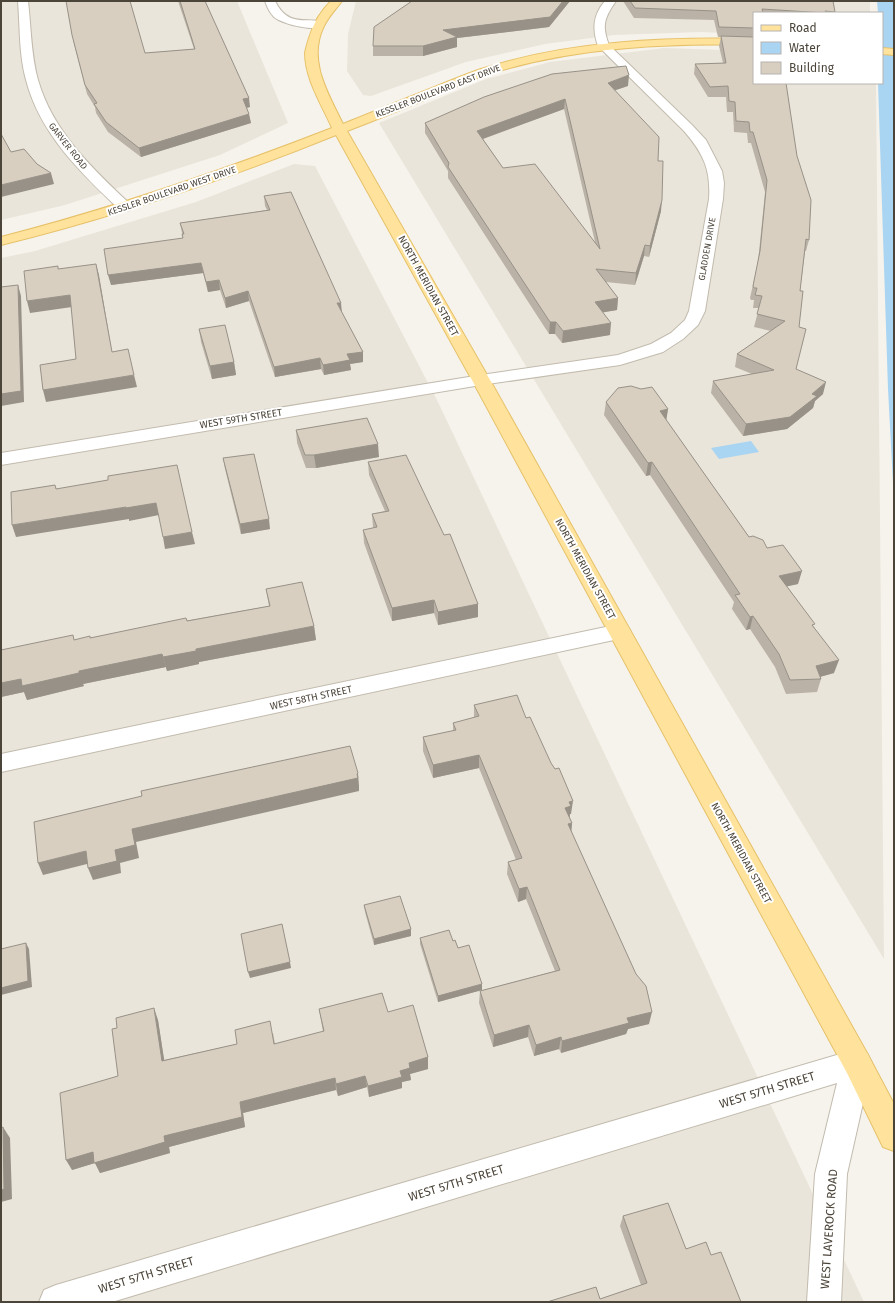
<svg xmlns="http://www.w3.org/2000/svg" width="895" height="1303" font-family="'Fira Sans',sans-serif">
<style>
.residential{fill:#eae5da}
.water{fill:#a9d4f2}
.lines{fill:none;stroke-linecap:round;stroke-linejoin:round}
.street-casing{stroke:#c2bbae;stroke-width:2}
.primary-casing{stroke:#e6c16a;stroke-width:2}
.street{fill:#fff;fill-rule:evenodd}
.primary{fill:#ffe39c;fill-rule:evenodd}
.wall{fill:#bab2a6;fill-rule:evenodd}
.shaded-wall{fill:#979187}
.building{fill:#d8cfc1;stroke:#979187;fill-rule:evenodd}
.labels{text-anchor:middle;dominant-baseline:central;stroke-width:4;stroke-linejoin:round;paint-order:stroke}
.far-street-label{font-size:9px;fill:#4b4439;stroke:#fff}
.street-label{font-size:10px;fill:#4b4439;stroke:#fff}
.near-street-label{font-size:12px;fill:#4b4439;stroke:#fff}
</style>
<rect width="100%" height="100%" fill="#f6f3ec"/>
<!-- residential -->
<g class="residential">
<polygon points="1,1 237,1 288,123 220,155 65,205 1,220"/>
<polygon points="356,1 870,1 870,13 754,13 754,34 700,32 614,35 545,44 466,62 371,96 363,95 347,71 348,34"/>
<polygon points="664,48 754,51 754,83 876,83 884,959 379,123 486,79 550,62"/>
<polygon points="294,164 315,166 438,402 864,1302 1,1302 1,258 35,251 196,202"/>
</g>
<!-- water -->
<g class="water">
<polygon points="877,1 894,1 894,502 888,389 878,83 882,83 882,13 878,13"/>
<polygon points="751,441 759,452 719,459 711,448"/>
</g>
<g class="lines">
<defs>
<g id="street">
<path d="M18,1H28C31,27 31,55 38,80C53,132 92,168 130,204L132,207L130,210L125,211L120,210C81,173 40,134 26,80C19,55 20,27 18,1Z"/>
<path d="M265,1H275C290,32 314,13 324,25C318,33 282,24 274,17C270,13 267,7 265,1Z"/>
<path d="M605,1H616C605,17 601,25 609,45L692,125L706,140L722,171L724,183L723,199L705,311L698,325L683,339L663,352L620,365L481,385L1,465V453L481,375L618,355L651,344L671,333L685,320L689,311L709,199C711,169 703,153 684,131L598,46C592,29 593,15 605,1Z"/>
<polygon points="620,624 628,627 631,632 628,637 1,772 1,754"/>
<polygon points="857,1049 867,1053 872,1063 847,1174 841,1302 807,1302 815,1174 837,1083 112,1302 39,1302 44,1290 56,1285"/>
</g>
<g id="primary">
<path d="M331,1H342C336,9 329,16 324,26C307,60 328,93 343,124C371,113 399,101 427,90C445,83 463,75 481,69C569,41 663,37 754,39V45C669,43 581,47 499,71C476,77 455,87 434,96C405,108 376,120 347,131L490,380L867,1053L894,1104V1151L883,1147L847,1073L472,380L336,135C227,179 115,217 1,245V237C114,208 224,170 332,128C322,105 305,79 305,53C306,47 308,41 310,35C314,22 322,10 331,1Z"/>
<polygon points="882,48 894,49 894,55 882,54"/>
</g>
</defs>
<!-- street casing -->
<use href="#street" class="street-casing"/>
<!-- primary casing -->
<use href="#primary" class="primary-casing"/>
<!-- street -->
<use href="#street" class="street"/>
<!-- primary -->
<use href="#primary" class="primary"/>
</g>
<!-- wall -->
<g class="wall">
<polygon points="66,1 145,53 194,49 178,1 205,1 250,107 247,108 251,123 141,157 108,132 96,113 95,107 87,94 74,44"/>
<polygon points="412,1 570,1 549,27 457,38 457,47 423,56 373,56 373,46"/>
<polygon points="623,1 833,1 835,12 835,13 754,13 754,83 809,240 806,251 805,251 800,291 799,327 796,369 823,394 815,401 813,408 787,429 743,436 711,393 713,381 752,374 735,367 737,354 771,331 754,327 759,308 753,308 754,300 751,300 750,298 758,262 765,192 751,143 748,143 747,133 734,132 733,112 727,112 726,97 708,97 694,74 695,64 723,63 719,46 721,37 718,37 714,20 634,18"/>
<path d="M628,86L615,90L658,161L661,211L649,257L644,256L635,285L606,282L618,298L617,310L603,312L610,335L562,343L555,334H549L448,178V171L425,133V123ZM564,109L595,242L503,168L483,139Z"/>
<polygon points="264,196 342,313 363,352 363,362 350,364 351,370 324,375 321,369 275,377 249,301 226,308 220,290 208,292 203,273 111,285 183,238 180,223 267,210 265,206"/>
<polygon points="199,329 234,362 236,375 212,379 201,342"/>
<polygon points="606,402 668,409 666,420 749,537 767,548 798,584 787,586 814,627 834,673 820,677 821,679 817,692 786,694 775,667 750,629 746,630 732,609 734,602 650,475 646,476 604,415"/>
<polygon points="296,430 379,457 316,468 306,468 297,443"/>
<polygon points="223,458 270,529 241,534 225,469"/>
<polygon points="368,462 444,535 478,604 478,617 438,625 434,613 392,621 364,543 363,530 373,528 372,514 385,511 369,475"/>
<polygon points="266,589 314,626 316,640 199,662 199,664 167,671 166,667 83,684 84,686 27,700 24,692 1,697 1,650 90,638 269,606"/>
<polygon points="474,705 526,718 571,814 570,814 570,818 572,823 571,831 649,1024 628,1029 626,1034 561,1053 559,1049 534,1056 528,1037 493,1047 479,1003 480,991 555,971 526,899 518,902 507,874 508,862 516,860 479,768 433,778 423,751 423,737 453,731 453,723 474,718"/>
<polygon points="364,905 411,929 411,936 374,945 365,912"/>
<polygon points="420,938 453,941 458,948 482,990 438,1002 420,944"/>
<polygon points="319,1009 388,1012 428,1057 428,1069 410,1074 411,1080 402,1082 402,1088 369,1097 367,1087 338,1096 336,1090 243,1113 245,1127 169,1147 170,1153 100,1173 95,1163 72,1170 118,1076 117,1028 158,1020 164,1060 237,1044 273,1033 275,1044 323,1032"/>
<polygon points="623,1216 686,1249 711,1255 741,1302 600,1299 641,1285 620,1226"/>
</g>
<!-- shaded-wall -->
<g class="shaded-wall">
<polygon points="563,1 570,1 549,27 457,38 457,47 423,56 423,46 443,30"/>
<polygon points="629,75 628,86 607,93 608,83"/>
<polygon points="249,98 250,107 244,108 243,99"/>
<polygon points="565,99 564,109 477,141 477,131"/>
<polygon points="249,114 251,123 141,157 139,148"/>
<polygon points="51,173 54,184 1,197 1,185"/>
<polygon points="662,200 661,211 649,257 650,246"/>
<polygon points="645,245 644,256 635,285 636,273"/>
<polygon points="201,263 203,273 111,285 108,275"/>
<polygon points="96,264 99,275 114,364 112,352"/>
<polygon points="219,280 220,290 208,292 206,282"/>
<polygon points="18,285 21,296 24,402 1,406 1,394"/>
<polygon points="248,291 249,301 226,308 225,298"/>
<polygon points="70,295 72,307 30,313 27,301"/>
<polygon points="618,298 617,310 594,314 595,302"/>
<polygon points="337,303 341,303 342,313"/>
<polygon points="550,322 556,322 555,334 549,334"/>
<polygon points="611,323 610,335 562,343 563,331"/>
<polygon points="363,352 363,362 350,364 351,370 324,375 323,365 347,354"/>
<polygon points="320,358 321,369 275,377 274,367"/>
<polygon points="234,362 236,375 212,379 210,366"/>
<polygon points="134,375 137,387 46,402 43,390"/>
<polygon points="826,382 823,394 815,401 813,408 787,429 743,436 746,424 812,394"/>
<polygon points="668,409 666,422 660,411"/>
<polygon points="378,444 379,457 316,468 314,455"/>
<polygon points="652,462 650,475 646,476 648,463"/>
<polygon points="156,503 159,515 129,521 129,519 16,537 12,525 126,507"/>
<polygon points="269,519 270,529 241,534 240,524"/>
<polygon points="192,532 195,544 165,549 163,537"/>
<polygon points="802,571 798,584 775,589 779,576"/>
<polygon points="434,600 434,613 392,621 392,608"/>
<polygon points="478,604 478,617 438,625 438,612"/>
<polygon points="753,616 750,629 746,630 750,617"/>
<polygon points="314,626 316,640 199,662 199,664 167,671 163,657 196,649"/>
<polygon points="162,654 166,667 83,684 84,686 27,700 24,692 1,697 1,683 21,679 79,671"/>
<polygon points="839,660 834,673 812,679 816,666"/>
<polygon points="479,755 479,768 433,778 433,765"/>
<polygon points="358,773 359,786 359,791 136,842 139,858 120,863 121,873 93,880 88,868 132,829"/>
<polygon points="573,801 571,814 570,814 569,819 565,808 569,802"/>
<polygon points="572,823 571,836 568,824"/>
<polygon points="86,851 91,863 43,875 38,863"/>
<polygon points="527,887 526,899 518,902 519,889"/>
<polygon points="411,929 411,936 374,945 374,939"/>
<polygon points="26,943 29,949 32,987 1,995 1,988"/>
<polygon points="290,962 291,968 250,978 248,972"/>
<polygon points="482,984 482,990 438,1002 438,996"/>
<polygon points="154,1008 158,1020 166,1072 162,1061"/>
<polygon points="652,1012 649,1024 628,1029 626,1034 561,1053 562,1041 627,1018"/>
<polygon points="529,1025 528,1037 493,1047 494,1035"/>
<polygon points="561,1037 559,1049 534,1056 536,1045"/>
<polygon points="428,1057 428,1069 410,1074 411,1080 402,1082 402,1088 369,1097 368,1086 409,1063"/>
<polygon points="365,1076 367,1087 338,1096 336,1084"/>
<polygon points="335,1078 336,1090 243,1113 245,1127 169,1147 170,1153 100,1173 95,1163 72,1170 66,1160 93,1152 164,1136 240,1102"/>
<polygon points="3,1127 10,1138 12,1199 1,1202"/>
</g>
<!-- building -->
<g class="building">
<polygon points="66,1 130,1 145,53 195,49 180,1 205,1 249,98 243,99 249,114 139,148 106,122 94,104 97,103 85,85 72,35"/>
<polygon points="412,1 563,1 550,17 443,30 457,37 423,46 373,46 374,27"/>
<polygon points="630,1 833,1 835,12 825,11 826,13 762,9 763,13 754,13 754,28 719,27 716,11 635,8"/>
<polygon points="721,36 754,37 754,83 786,83 797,156 811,200 809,240 806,239 800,291 803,291 799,327 806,329 796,369 826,382 812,394 817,396 790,417 746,424 713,381 774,370 737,354 785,321 757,314 762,296 755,295 757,288 754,288 753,286 760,251 767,180 753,132 750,132 749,122 736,121 735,102 729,101 728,86 710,87 695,64 726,63"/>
<path d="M626,66L629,75L608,83L659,137L658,161H663L662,200L650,246L645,245L636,273L596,269L618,298L595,302L611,323L563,331L556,322H550L448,167L449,163L425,123L484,97L552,74ZM565,99L600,249L535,164L503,168L477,131Z"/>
<polygon points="1,134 11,152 24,149 37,164 51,173 1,185"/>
<polygon points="291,192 341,303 337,303 363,352 347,354 350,360 323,365 320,358 274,367 248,291 225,298 219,280 206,282 201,263 108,275 104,249 183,238 182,234 184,234 180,223 270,210 264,196"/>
<polygon points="96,264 112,352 128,349 134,375 43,390 40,365 76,359 70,295 27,301 24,271 58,266 58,269"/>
<polygon points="18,285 21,391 1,394 1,287"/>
<polygon points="225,325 234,362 210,366 199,329"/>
<polygon points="631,386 641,389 652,387 668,409 660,411 749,537 753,536 763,540 767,548 783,545 802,571 779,576 815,624 812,625 839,660 816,666 821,679 790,680 779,654 753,616 750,617 735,595 740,594 652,462 648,463 606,402 618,388"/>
<polygon points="367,418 378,444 314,455 305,455 296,430"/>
<polygon points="254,454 269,519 240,524 223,458"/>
<polygon points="406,455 444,535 450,534 478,604 438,612 434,600 392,608 363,530 377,527 372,514 389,511 368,462"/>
<polygon points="177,465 192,532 163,537 156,503 126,508 126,507 12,525 11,492 55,485 56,489 108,480 108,476"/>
<polygon points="302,582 314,626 196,649 196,651 163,657 162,654 79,671 79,673 22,686 21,679 1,683 1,650 73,635 74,640 90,636 90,638 186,618 187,621 270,606 266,589"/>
<polygon points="517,695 526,718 530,717 551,763 555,769 559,768 573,801 569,802 571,806 565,808 572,823 568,824 636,974 646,986 652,1012 627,1018 629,1023 562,1041 561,1037 536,1045 529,1025 494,1035 480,991 560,970 527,887 519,889 508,862 522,858 479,755 433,765 423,737 456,730 453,723 479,716 474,705"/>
<polygon points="350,746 358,773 357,774 358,778 132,829 135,845 115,850 117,861 88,868 86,851 38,863 34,822 142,796 141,791"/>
<polygon points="400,896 411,929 374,939 364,905"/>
<polygon points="282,924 290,962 248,972 241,934"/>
<polygon points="449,930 453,941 455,940 458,948 469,945 482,984 438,996 420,938"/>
<polygon points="26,943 28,981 1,988 1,949"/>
<polygon points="382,993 388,1012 413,1005 428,1057 409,1063 410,1068 400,1071 402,1077 368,1086 365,1076 336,1084 335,1078 240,1102 242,1117 164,1136 165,1142 94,1163 93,1152 66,1160 60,1093 118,1076 112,1029 117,1028 116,1018 154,1008 162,1061 237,1044 235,1030 270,1021 274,1044 324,1031 319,1009"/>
<polygon points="3,1127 4,1189 1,1190 1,1128"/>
<polygon points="668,1203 686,1249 706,1242 711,1255 721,1252 741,1302 547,1302 596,1287 600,1299 647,1283 623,1216"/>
</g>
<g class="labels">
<!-- far-street labels -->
<g class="far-street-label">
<text transform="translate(438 91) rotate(-21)">KESSLER BOULEVARD EAST DRIVE</text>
<text transform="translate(68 146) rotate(52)">GARVER ROAD</text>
<text transform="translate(172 191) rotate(-19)">KESSLER BOULEVARD WEST DRIVE</text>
<text transform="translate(707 249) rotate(-80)">GLADDEN DRIVE</text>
</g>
<!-- street labels -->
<g class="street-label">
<text transform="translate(428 286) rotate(61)">NORTH MERIDIAN STREET</text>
<text transform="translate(241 419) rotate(-9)">WEST 59TH STREET</text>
<text transform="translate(585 569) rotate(61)">NORTH MERIDIAN STREET</text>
<text transform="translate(311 698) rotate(-12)">WEST 58TH STREET</text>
<text transform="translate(741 853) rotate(61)">NORTH MERIDIAN STREET</text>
</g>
<!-- near-street labels -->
<g class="near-street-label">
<text transform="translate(767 1090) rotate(-17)">WEST 57TH STREET</text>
<text transform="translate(456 1183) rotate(-17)">WEST 57TH STREET</text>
<text transform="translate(829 1229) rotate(-86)">WEST LAVEROCK ROAD</text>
<text transform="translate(146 1275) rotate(-17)">WEST 57TH STREET</text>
</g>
</g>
<!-- border -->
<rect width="895" height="1303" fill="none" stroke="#4b4439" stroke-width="4"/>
<!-- legend -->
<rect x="753" y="12" width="130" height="72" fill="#ffffff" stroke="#b7b4b0"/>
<rect x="761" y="25" width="20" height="6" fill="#ffe39c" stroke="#b7b4b0"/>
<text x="789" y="32" font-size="12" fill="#4b4439">Road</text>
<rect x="761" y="42" width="20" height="12" fill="#a9d4f2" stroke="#b7b4b0"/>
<text x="789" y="52" font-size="12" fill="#4b4439">Water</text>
<rect x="761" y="62" width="20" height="12" fill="#d8cfc1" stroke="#b7b4b0"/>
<text x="789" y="72" font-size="12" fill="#4b4439">Building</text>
</svg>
